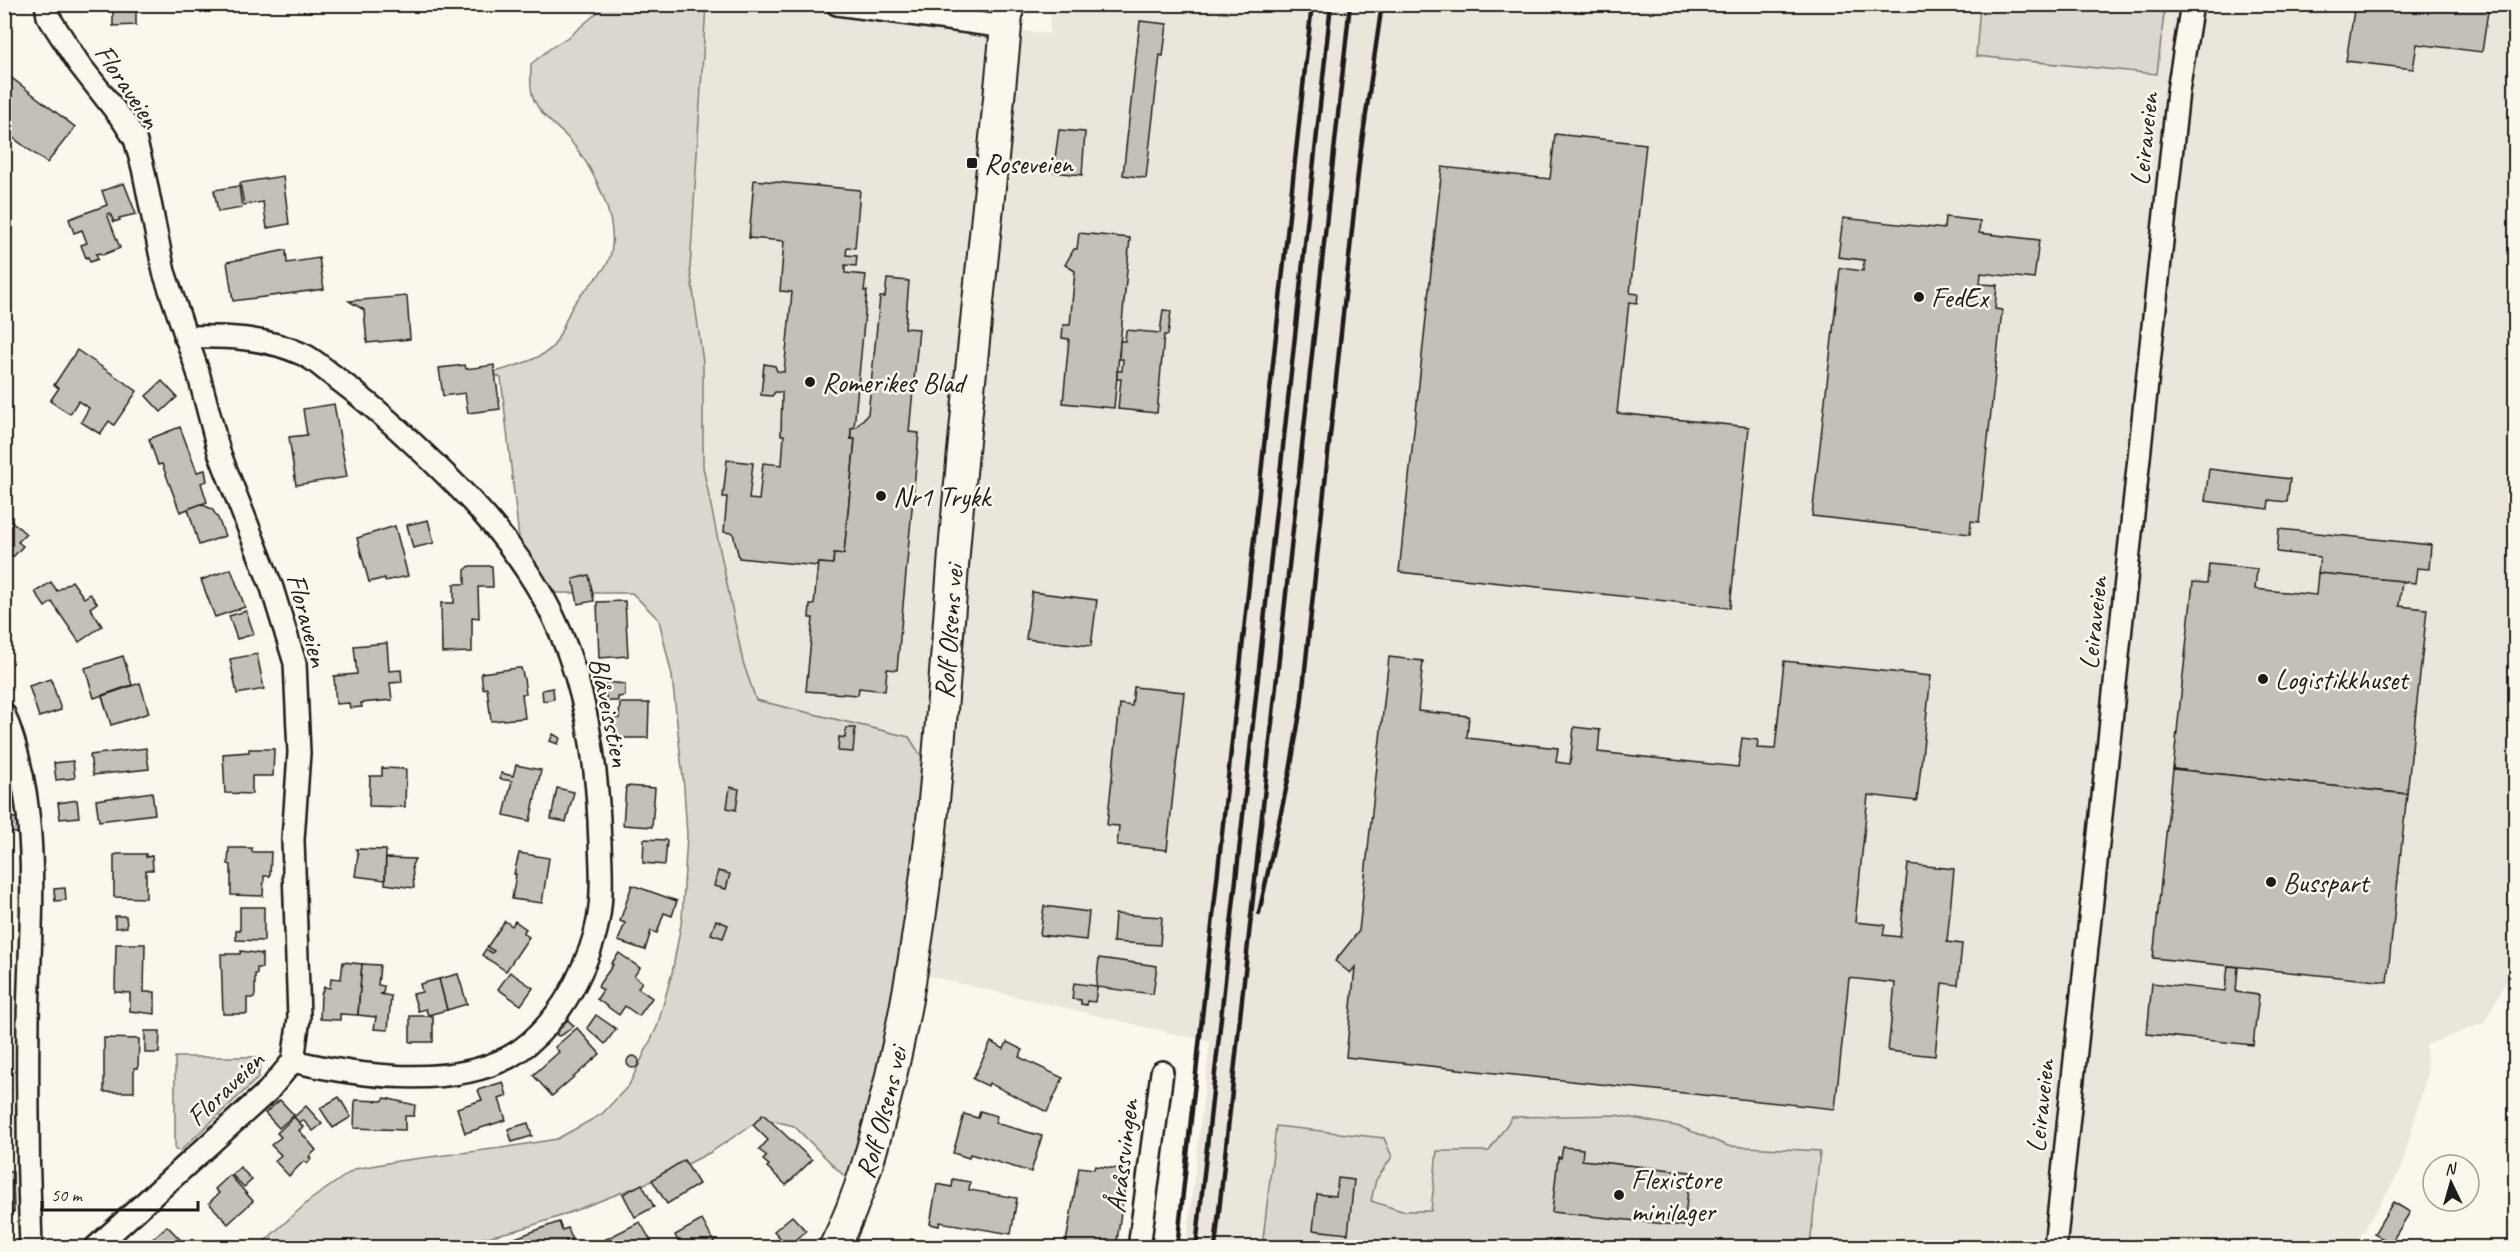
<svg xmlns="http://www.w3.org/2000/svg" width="2520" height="1252" font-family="Caveat,sans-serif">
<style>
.built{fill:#eae6dc}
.green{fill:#dad7ce;stroke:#7b7a75;stroke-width:1.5}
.building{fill:#c3c0b8;stroke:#1c1c1c;stroke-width:1.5}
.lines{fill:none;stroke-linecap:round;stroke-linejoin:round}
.street-casing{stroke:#1c1c1c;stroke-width:26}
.secondary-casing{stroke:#1c1c1c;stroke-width:34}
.street{stroke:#fbf7ec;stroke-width:21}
.secondary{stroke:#fbf7ec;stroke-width:30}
.rail{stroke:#1c1c1c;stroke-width:4.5}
.poi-dot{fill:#1c1c1c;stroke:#fbf7ec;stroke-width:2}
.labels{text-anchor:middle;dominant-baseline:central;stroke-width:5;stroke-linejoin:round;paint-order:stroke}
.street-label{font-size:28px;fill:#1c1c1c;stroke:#fbf7ec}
.poi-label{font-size:28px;fill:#1c1c1c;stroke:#fbf7ec;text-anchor:start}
</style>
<rect width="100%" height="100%" fill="#fbf7ec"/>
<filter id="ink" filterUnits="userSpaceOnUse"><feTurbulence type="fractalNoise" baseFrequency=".0167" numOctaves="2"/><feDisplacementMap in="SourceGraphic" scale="12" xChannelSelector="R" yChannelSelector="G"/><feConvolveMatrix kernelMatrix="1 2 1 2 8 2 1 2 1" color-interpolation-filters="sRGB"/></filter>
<g filter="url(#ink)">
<!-- built -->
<polygon class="built" points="1052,4 2515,5 2515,965 2484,1023 2426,1045 2427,1074 2401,1169 2354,1247 1186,1247 1210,1042 903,970 909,737 755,700 743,662 703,467 703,362 690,269 706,5 793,5 1049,34"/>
<!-- green -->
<g class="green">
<path d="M606,5H706L690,269L703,362V467L743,662L756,700L909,737L923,759L903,970L853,1185L794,1126L762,1118L711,1152L662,1177L558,1217L521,1229L445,1247L257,1248L310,1200L355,1169L398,1161L501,1148L557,1139L602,1114L629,1085L657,1027L672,973L682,919L687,835L684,788L672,676L659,620L632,593H535L521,556L501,378L492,373C508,368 544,359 554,345C563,332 566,314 576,301C584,290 603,273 608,262C624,225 592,164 567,137C555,125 541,116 534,100C529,90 531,74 531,64L552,47L570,36Z"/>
<polygon points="1980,5 2165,5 2157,74 1976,56"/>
<polygon points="175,1057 262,1057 258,1078 180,1151 175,1150"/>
<polygon points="1616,1115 1681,1127 1728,1146 1820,1151 1810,1247 1262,1248 1276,1126 1384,1138 1392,1157 1376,1180 1371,1201 1402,1211 1431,1211 1437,1151 1489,1151 1512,1117"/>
</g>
<!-- building -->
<g class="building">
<polygon points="113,4 136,4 136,25 113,26"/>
<polygon points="2355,4 2489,4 2482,52 2417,44 2413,69 2346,61"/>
<polygon points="1140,21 1167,24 1163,56 1160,55 1146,178 1123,175"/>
<polygon points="4,72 75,127 47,163 4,131"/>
<polygon points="1059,130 1085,132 1082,175 1053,172"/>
<polygon points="1555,134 1646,144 1630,293 1638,294 1637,303 1629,302 1617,413 1749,427 1730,608 1399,572 1442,167 1550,179"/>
<polygon points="283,176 289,224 267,228 263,202 244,205 240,183"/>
<polygon points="754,180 860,190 855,248 847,247 846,255 857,256 856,266 845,265 845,273 866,275 864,291 867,291 854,428 851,428 851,439 855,439 844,554 834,553 833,564 818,563 817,566 739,558 733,533 724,532 727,497 723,497 727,460 753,463 749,499 759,500 763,463 782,465 784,435 781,435 782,392 775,392 772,396 761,395 764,364 775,366 777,371 784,372 792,292 780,291 784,241 749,238"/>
<polygon points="124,183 136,214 119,218 120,220 114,222 110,213 107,214 120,248 102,255 101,253 96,254 98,259 90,262 88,257 86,258 81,245 87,243 82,230 74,233 69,219 107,205 102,191"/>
<polygon points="239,186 242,208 218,212 214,190"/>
<polygon points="1945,217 1980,221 1979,233 2039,240 2034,279 1981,273 1980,284 1997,285 1995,309 2002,310 1979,522 1971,521 1970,534 1812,516 1840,268 1863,271 1864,260 1838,257 1843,218 1944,229"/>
<polygon points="1079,233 1130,238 1114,408 1063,403 1069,339 1062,338 1063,325 1070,325 1075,271 1065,265 1074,249 1077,249"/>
<polygon points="286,250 287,263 319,258 324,289 233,301 227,262"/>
<polygon points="887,279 909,281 905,328 919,329 909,432 919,433 897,670 887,669 885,691 859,688 858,695 806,691 813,618 809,618 810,605 814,605 818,563 833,564 834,553 844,554 855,439 851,439 851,428 856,427 868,414 880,297 885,297"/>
<polygon points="407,296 410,339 367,343 364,310 349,301"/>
<polygon points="1163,310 1171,311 1168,335 1164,335 1157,413 1118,409 1121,379 1117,379 1117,371 1122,371 1123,359 1119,359 1120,341 1125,341 1126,330 1160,333"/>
<polygon points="77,350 137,391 114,425 109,421 100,434 81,422 89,408 78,401 70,414 50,401 59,388 54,385"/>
<polygon points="465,365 466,369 494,365 500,409 468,413 465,393 443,396 439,368"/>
<polygon points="162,381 177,397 161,412 146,396"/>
<polygon points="334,404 347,477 296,485 289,437 307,435 303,409"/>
<polygon points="180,427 197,472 205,470 207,481 201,483 207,502 180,512 162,464 158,465 149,439"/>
<polygon points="2209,469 2290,479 2287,502 2269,500 2268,509 2205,501"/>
<polygon points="201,504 212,509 218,518 225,536 199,545 188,509"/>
<polygon points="8,518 26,534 18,542 23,546 13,557 9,553 4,558 4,520"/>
<polygon points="428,520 434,543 413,548 407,525"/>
<polygon points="395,526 408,576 385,581 385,578 369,582 357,538"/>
<polygon points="2279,529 2431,545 2429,569 2417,568 2415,583 2318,573 2320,557 2277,552"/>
<polygon points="2209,564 2257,569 2255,589 2316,595 2318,573 2402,581 2399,606 2427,609 2407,794 2173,769 2193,582 2207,583"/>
<polygon points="470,566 492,566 493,587 478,587 479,618 472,617 472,652 442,653 441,603 454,603 454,584 465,584 465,570"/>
<polygon points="231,569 245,607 215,617 201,580"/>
<polygon points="589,575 594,601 578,604 573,579"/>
<polygon points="72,581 84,598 90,594 97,603 90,608 102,626 79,642 52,602 45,607 35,592 51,582 57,591"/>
<polygon points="1032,592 1097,600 1091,646 1026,639"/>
<polygon points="625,601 628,656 599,658 597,602"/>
<polygon points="246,611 254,634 237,639 229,616"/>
<polygon points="387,643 389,671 401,670 402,682 390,683 392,700 361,703 362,707 350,708 349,703 336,704 334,676 357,674 354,646"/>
<polygon points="257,654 264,689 237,694 230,659"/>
<polygon points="123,656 132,685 94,698 85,668"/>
<polygon points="1389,657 1423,661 1418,711 1469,716 1467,738 1558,748 1556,762 1570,764 1574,727 1600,730 1598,752 1738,767 1742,738 1758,740 1757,748 1775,749 1784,661 1931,676 1917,801 1868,795 1855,922 1885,925 1883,935 1900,937 1908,864 1954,869 1947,942 1962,944 1958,985 1942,983 1935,1056 1888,1051 1895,983 1849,978 1835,1109 1346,1057 1355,967 1350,973 1335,961 1359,931"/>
<polygon points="518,668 521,668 524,679 526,694 522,694 525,718 491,721 487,688 483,689 481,673"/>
<polygon points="51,679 61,710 39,717 29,686"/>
<polygon points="606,682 625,684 625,696 618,697 618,701 606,701"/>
<polygon points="140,683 149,713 111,725 102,696"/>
<polygon points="1134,687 1184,692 1167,850 1117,845 1119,826 1107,825 1120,704 1132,706"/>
<polygon points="553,688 554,699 543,701 542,690"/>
<polygon points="620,703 649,703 648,738 615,738 615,718 619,718"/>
<polygon points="846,728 855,728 853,752 838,751 839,737 845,738"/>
<polygon points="553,734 560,738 558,744 550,741"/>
<polygon points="146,748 149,769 93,775 90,755"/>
<polygon points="249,749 274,749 273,776 252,776 252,794 225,793 223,754 249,752"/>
<polygon points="73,761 75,778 56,780 54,763"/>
<polygon points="516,765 541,770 530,821 504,815 512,781 500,779 501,773 513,776"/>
<polygon points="382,768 406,769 405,807 369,806 370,776 382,776"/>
<polygon points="2173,769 2407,794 2387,982 2153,958"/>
<polygon points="626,786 655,788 652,827 623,825"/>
<polygon points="730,787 739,789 736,810 727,808"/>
<polygon points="557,788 574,792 566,822 551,819"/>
<polygon points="152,792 155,814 99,821 96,800"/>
<polygon points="77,800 79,817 60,819 58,803"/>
<rect x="4" y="818" width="14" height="15"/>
<polygon points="644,839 667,840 665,865 643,863"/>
<polygon points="229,848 252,848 252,852 271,852 270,876 264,876 263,896 231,895 231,865 228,864"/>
<polygon points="356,849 386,850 385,880 355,876 358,855"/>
<polygon points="519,853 549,858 542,903 512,899 516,874 514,874"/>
<polygon points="118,854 146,854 146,857 152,856 153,870 146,870 146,898 114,897 114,855"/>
<polygon points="386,858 415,859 412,865 414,888 385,884"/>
<polygon points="718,871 730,874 726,889 714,886"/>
<polygon points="632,885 677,901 672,916 664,913 657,933 651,931 645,950 618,941 625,923 620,921"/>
<polygon points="65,888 66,900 55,901 54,889"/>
<polygon points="1044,906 1089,912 1086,940 1040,935"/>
<polygon points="240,907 264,907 264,941 236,940 236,930 240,930"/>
<polygon points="1115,914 1162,917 1160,945 1113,942"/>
<polygon points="115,916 126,916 127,927 115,928"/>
<polygon points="716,920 728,925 723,938 711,934"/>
<polygon points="505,921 512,926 515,921 526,929 523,933 529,937 506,971 482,955 486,949 492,953 494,951 487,947"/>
<rect x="4" y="923" width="2" height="24"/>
<polygon points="116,944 145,944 144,992 155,992 155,1014 130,1011 130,993 115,992"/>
<polygon points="241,951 262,954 262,968 257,968 257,974 255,974 255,994 254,998 247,998 247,1014 223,1014 221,954 240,954"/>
<polygon points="619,953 640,968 634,976 642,982 638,988 652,998 639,1016 625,1006 619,1015 597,999 603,990 598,987 600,983 613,965 611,964"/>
<polygon points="1099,958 1157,966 1153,994 1097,987 1095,1002 1087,1001 1087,1005 1081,1004 1081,1000 1072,999 1074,983 1096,986"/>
<polygon points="343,962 362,964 358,1015 340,1014 340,1020 320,1019 321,995 324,987 330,988 331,978 341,979"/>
<polygon points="362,964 380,965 378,985 384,986 383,993 380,994 391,996 388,1030 374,1029 376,1017 358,1015"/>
<polygon points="2228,966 2238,967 2236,992 2259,995 2253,1045 2147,1034 2152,983 2225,991"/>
<polygon points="510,972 533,988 521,1005 498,989"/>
<polygon points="458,974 467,1004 447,1010 439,979"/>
<polygon points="439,979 447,1010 428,1015 426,1009 418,1011 413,994 422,992 420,984"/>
<polygon points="596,1015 616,1029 605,1044 587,1028"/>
<rect x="410" y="1016" width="23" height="26"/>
<polygon points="568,1020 574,1026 562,1035 558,1036 554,1031"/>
<polygon points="577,1028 600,1054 552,1096 533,1075 559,1052 555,1047"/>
<polygon points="145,1031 160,1031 159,1053 145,1053"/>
<polygon points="104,1038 139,1039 138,1068 134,1068 134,1092 104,1092"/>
<polygon points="991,1042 1004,1049 1007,1042 1023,1050 1019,1057 1063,1078 1047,1112 989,1083 988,1086 973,1079"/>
<circle cx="633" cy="1062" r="6"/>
<polygon points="503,1082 507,1096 499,1099 506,1120 465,1133 457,1108 482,1100 478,1090"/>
<polygon points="339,1097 351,1117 333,1128 320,1108"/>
<polygon points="385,1098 415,1105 414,1116 405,1116 405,1130 354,1128 355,1100 382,1101"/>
<polygon points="280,1100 294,1115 279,1128 265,1113"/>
<polygon points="306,1106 322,1124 313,1131 303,1120 299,1123 294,1117"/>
<polygon points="980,1111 997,1116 995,1123 1042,1136 1031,1172 970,1154 969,1158 953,1153 964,1114 978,1118"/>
<polygon points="763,1114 812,1160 786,1185 767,1167 769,1165 763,1160 767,1156 759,1150 768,1140 753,1125"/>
<polygon points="294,1117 303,1127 299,1130 316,1150 309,1157 311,1159 307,1164 304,1161 289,1176 275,1161 281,1155 271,1145 281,1137 277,1133"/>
<polygon points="528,1123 532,1136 512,1142 508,1129"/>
<polygon points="1563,1147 1583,1149 1582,1160 1690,1172 1684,1226 1552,1212 1558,1157 1561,1158"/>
<polygon points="684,1160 699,1184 667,1204 652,1180"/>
<polygon points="1095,1166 1127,1170 1116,1248 1065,1248 1079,1167 1094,1169"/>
<polygon points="240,1167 252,1180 244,1187 232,1175"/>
<polygon points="4,1172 13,1172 14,1212 4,1212"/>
<polygon points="230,1175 253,1201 228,1224 209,1203 219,1193 215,1189"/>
<polygon points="1338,1178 1354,1180 1348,1234 1313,1230 1317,1194 1336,1196"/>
<polygon points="953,1179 970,1182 969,1190 1017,1198 1011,1234 940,1222 939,1226 930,1224 937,1184 952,1187"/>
<polygon points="642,1184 654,1207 635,1217 623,1194"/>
<polygon points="2393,1202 2410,1212 2391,1243 2374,1234"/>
<polygon points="792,1216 806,1231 788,1247 774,1231"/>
<polygon points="702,1220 714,1242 704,1248 681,1248 675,1235"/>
<polygon points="559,1222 562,1230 568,1228 572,1239 566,1241 568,1248 506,1248 504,1242"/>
<polygon points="640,1222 655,1248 600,1248 598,1243"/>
<polygon points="167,1226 175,1234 188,1248 154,1248 149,1242"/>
<polygon points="911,1239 931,1247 933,1241 949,1248 907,1248"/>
</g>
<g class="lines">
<defs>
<g id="street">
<polyline points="46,4 48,16 79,64 122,119 135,139 143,168 164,272 198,372 219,452 272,588 295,663 299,753 293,840 299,1018 293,1061 268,1091 95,1248"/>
<polyline points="837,4 1006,27"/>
<path d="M185,337C225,336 265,337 302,354C312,358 322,367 331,374C362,397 390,421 417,447C467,494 509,537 543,597C581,664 595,744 599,820C600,854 604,888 598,921C594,943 586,962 576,982C562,1010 537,1042 509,1057C449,1089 356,1076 293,1061"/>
<path d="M4,714C43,810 30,918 28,1020C27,1096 28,1172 31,1248"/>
<polyline points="1139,1248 1162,1072"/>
<polyline points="2055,1248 2178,91 2192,4"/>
</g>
<g id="secondary">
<path id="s1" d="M834,1248C861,1195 876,1137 890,1080C932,903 941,721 955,540C970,361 992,183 1008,4"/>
</g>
</defs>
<!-- street casing -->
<use href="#street" class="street-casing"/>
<!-- secondary casing -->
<use href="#secondary" class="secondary-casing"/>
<!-- street -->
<use href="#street" class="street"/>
<!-- secondary -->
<use href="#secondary" class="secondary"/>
<!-- rail -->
<g class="rail">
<polyline points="1259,913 1290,771 1301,707 1360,155 1382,4"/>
<polyline points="1177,1248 1312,4"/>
<polyline points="1196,1248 1331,4"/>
<polyline points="1215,1248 1350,4"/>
</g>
</g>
</g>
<!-- markers -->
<g class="poi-dot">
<rect x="966" y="157" width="12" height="12" rx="3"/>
<circle cx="1919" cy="297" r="6"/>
<circle cx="810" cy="382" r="6"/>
<circle cx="881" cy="496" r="6"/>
<circle cx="2263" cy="679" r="6"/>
<circle cx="2271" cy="882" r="6"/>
<circle cx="1619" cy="1195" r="6"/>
</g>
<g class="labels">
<!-- street labels -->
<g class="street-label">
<text transform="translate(128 86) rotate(56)">Floraveien</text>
<text transform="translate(2144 139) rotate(-84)">Leiraveien</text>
<text transform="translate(308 620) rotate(75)">Floraveien</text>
<text transform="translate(2093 623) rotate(-84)">Leiraveien</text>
<text stroke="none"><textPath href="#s1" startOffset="630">Rolf Olsens vei</textPath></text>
<text transform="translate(610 712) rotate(78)">Blåveisstien</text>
<text transform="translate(225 1088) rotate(-44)">Floraveien</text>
<text transform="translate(2040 1106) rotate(-84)">Leiraveien</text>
<text stroke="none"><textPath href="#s1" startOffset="144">Rolf Olsens vei</textPath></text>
<text transform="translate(1122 1156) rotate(-83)">Åråssvingen</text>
</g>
<!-- poi labels -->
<g class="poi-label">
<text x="984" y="163">Roseveien</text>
<text x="1931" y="297">FedEx</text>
<text x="822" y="382">Romerikes Blad</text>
<text x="893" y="496">Nr1 Trykk</text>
<text x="2275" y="679">Logistikkhuset</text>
<text x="2283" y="882">Busspart</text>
<text x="1631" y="1179">Flexistore<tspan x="1631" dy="32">minilager</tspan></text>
</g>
</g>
<!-- margin -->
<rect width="2520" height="1252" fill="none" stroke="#fbf7ec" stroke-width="24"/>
<rect x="12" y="12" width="2496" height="1228" fill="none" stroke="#1c1c1c" stroke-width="2" filter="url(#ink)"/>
<!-- north arrow -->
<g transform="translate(2451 1183) rotate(355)"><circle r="28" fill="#fbf7ec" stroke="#a29f99" stroke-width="1.5"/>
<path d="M0-4.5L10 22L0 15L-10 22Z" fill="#1c1c1c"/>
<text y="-9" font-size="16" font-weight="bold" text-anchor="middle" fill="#1c1c1c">N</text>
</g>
<!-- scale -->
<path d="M42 1201v9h156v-9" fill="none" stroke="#1c1c1c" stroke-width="3"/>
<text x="51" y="1201" font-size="18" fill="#1c1c1c" stroke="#fbf7ec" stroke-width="4.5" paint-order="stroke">50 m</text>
</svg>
